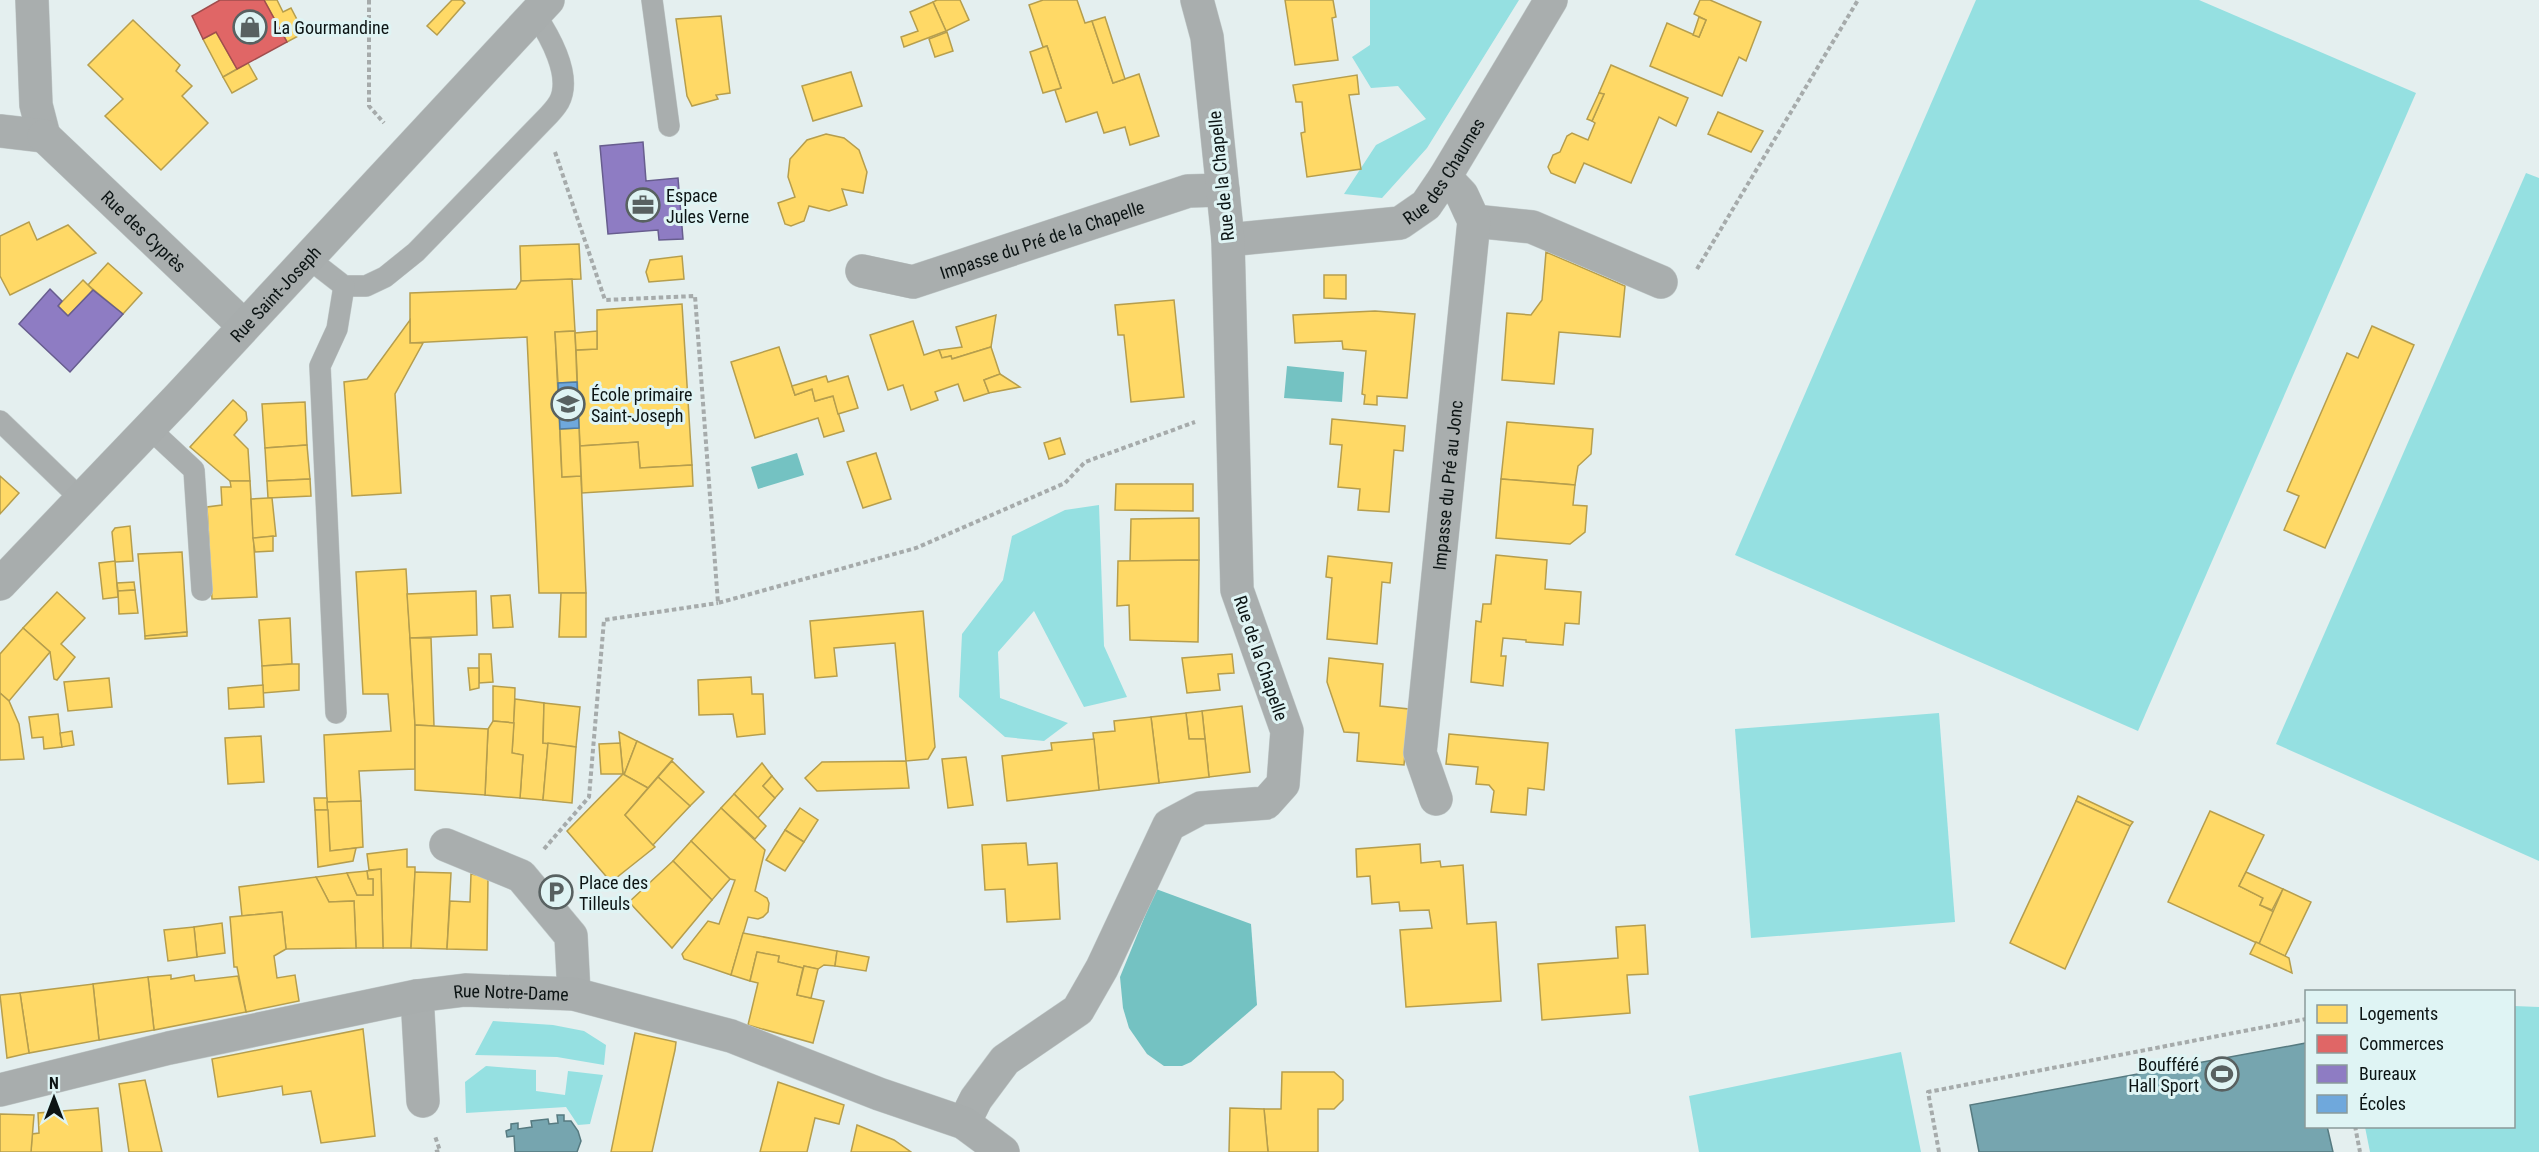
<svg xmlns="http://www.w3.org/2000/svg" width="2539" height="1152" font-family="'Roboto Condensed',sans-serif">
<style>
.green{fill:#95e0e1}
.water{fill:#74c2c2}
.homes{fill:#ffd966;stroke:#b69e4d;stroke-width:1.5}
.shops{fill:#e06666;stroke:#a04d4d;stroke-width:1.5}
.offices{fill:#8e7cc3;stroke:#675d8e;stroke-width:1.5}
.schools{fill:#6fa8dc;stroke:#517ca0;stroke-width:1.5}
.public{fill:#76a5af;stroke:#567a80;stroke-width:1.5}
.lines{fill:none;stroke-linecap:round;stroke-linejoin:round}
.lane-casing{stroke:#c2cbcb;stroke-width:22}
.street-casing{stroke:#c2cbcb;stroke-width:34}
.secondary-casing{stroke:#c2cbcb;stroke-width:34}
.path{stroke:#a6abab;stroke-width:4;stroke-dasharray:4.5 3;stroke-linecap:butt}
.lane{stroke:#a9aeae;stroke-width:21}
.street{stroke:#a9aeae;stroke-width:33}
.secondary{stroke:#a8adad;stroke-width:33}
.labels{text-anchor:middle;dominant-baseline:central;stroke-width:6;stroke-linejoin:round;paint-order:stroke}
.poi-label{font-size:18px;fill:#0c1414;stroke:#dff4f4;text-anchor:start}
.street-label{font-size:18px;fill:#0c1414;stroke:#dff4f4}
</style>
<rect width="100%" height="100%" fill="#e4efef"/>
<!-- green -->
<g class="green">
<polygon points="1370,0 1519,0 1427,148 1382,198 1344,194 1376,145 1426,119 1398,86 1371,88 1352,57 1370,45"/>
<polygon points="1976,0 2199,0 2416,93 2138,731 1735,555"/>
<polygon points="2526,173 2539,178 2539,861 2276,744"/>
<polygon points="1099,505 1104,646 1127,697 1084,707 1034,611 998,652 1000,698 1068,723 1044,741 1005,737 959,697 962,634 1003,580 1012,536 1065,510"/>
<polygon points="1939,713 1955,922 1751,938 1735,729"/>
<polygon points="2514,1006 2539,1007 2539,1152 2370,1152 2365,1127 2514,1126"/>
<polygon points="493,1021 553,1025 584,1031 606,1045 604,1065 557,1057 475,1055"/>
<polygon points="1901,1052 1921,1152 1699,1152 1689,1096"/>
<polygon points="486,1066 536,1070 536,1091 565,1095 568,1071 603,1075 590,1124 578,1125 566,1107 466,1113 465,1082"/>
</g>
<!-- water -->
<g class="water">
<polygon points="1287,366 1344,372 1342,402 1284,398"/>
<polygon points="797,453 804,475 758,489 751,467"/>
<polygon points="1156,889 1251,924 1257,1005 1191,1062 1182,1066 1164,1066 1147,1054 1129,1028 1123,1008 1120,977"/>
</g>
<!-- homes -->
<g class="homes">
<polygon points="264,0 277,0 283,12 291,8 304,33 287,42"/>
<polygon points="452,0 462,0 465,3 437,35 427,26"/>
<polygon points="937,0 960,0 969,20 946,31 933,2"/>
<polygon points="1043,0 1077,0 1085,23 1092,21 1113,83 1139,74 1159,136 1130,145 1125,127 1104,133 1097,112 1066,122 1055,90 1061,88 1047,46 1043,47 1029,5"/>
<polygon points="1285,0 1333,0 1336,17 1332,18 1338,60 1295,65"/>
<polygon points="1700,0 1710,0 1761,22 1746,61 1739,57 1722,96 1650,66 1667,23 1699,37 1706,20 1694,14"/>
<polygon points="933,2 946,31 904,47 901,37 918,31 910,12"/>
<polygon points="721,16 730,93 716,95 718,99 692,106 687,96 676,19"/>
<polygon points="1105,17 1125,79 1113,83 1092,21"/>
<polygon points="1699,17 1706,20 1699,37 1693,35"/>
<polygon points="133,20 180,65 176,71 192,86 182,96 208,123 161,170 105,116 123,99 88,65"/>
<polygon points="216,32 237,69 223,77 203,39"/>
<polygon points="947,32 953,51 935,57 929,39"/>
<polygon points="1047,46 1061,88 1043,93 1030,52"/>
<polygon points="248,63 257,79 232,93 223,77"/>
<polygon points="1611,65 1688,98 1676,126 1659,117 1631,183 1584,163 1575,183 1551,173 1548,167 1553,155 1560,152 1567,136 1572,133 1588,140 1595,123 1592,121 1604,94 1599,93"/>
<polygon points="851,72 862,106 813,121 802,86"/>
<polygon points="1357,75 1359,94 1349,95 1361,169 1307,177 1301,133 1305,132 1302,102 1296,102 1293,85"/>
<polygon points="1599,93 1604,94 1592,121 1587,119"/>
<polygon points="1718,112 1763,131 1751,152 1708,134"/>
<polygon points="826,134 844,138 859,150 867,172 863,193 842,189 847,205 829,211 809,206 804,221 791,226 785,224 778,203 795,197 788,177 790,159 807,140"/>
<polygon points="29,222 37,240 68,225 96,253 10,295 0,276 0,236"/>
<polygon points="579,244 581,279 521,281 520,246"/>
<polygon points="1546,252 1625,286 1620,337 1559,332 1554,384 1502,380 1507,313 1531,315 1542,300"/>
<polygon points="682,256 684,279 649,282 646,272 650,260"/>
<polygon points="108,263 142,293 123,314 88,285"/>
<polygon points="1324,275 1346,275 1346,299 1324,298"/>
<polygon points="572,279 575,331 555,332 562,477 581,476 586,593 539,593 527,337 410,343 410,293 516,289 521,281"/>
<polygon points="83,280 93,290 68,316 58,306"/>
<polygon points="1174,300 1184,397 1131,402 1124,335 1118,335 1115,305"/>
<polygon points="682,304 692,465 640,468 638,442 580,446 576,350 597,349 597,310"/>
<polygon points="1375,311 1415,314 1407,398 1377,396 1377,405 1364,404 1365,395 1362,394 1366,351 1343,349 1342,341 1295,343 1293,315"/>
<polygon points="996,315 991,347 952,359 951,356 942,358 939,350 962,347 956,327"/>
<polygon points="410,320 410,343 423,343 395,394 401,493 352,496 344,382 367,379"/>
<polygon points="913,321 924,355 939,350 942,358 951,356 952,359 991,347 1000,374 984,380 989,393 964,401 958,384 935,392 938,400 911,410 903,385 888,390 870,335"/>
<polygon points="2372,326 2414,345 2325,548 2284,530 2299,496 2287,491 2347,353 2358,358"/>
<polygon points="575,331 577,382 558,383 555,332"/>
<polygon points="597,331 597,349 576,350 575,333"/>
<polygon points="779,347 795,395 812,389 815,401 833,396 844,431 824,437 818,418 755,438 731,362"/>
<polygon points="1000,374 1020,387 989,393 984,380"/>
<polygon points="826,376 828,382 848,376 858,408 838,414 833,396 815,401 812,389 795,395 792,386"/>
<polygon points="233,400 246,412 247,420 234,435 248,449 250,481 230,481 190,447"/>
<polygon points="305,402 307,445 265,448 262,404"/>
<polygon points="1332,419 1405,426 1403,451 1394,450 1389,512 1358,510 1360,489 1338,487 1342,445 1330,444"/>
<polygon points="1507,422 1593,429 1591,454 1578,466 1575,485 1501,479"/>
<polygon points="579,428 581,476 562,477 560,429"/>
<polygon points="1060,438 1065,454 1049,459 1044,443"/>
<polygon points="638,442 640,468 692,465 693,486 582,493 580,446"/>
<polygon points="307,445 310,479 267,481 265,448"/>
<polygon points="876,453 891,499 863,508 847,462"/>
<polygon points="0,476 19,493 0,514"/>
<polygon points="310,479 311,496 268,498 267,481"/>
<polygon points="1501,479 1575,485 1573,505 1587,506 1585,532 1570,544 1496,538"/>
<polygon points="230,481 250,481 257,597 212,599 207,507 222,505 221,487 231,487"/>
<polygon points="1116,484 1193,484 1193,511 1115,510"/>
<polygon points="268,498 272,498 276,536 253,538 251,499"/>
<polygon points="1199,518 1199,560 1130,561 1131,519"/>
<polygon points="130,526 133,561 115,562 112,532 115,528"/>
<polygon points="273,536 273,551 255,552 253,538"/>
<polygon points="182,552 187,632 145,636 138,554"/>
<polygon points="1496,555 1547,560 1545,589 1581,592 1579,624 1565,623 1563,645 1526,642 1526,640 1503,638 1501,656 1506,656 1503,686 1471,682 1476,621 1481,622 1483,604 1491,604"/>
<polygon points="1328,556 1392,563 1390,583 1382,582 1377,644 1327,639 1332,578 1326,577"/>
<polygon points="1199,560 1198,642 1130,640 1129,605 1117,606 1118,561"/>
<polygon points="115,561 118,597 103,599 99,563"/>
<polygon points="406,569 415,725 415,769 359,771 361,801 327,802 324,735 391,731 388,694 363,694 356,572"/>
<polygon points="134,582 135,590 118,591 117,583"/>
<polygon points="135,590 138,613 119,614 118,591"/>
<polygon points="476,591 477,635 410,638 407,594"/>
<polygon points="57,592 85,618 61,644 75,657 57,680 54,679 50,652 23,628"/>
<polygon points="561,593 586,593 586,637 559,637"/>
<polygon points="510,595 513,627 493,628 491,596"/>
<polygon points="923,611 935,747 928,759 906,761 895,643 834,648 837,676 815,678 810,621"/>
<polygon points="290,618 292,664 262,666 259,620"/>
<polygon points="23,628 50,652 9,701 0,693 0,654"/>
<polygon points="187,632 187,636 145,639 145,636"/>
<polygon points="410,638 431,638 434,726 415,725"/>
<polygon points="479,654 491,654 493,682 479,683"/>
<polygon points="1232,654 1234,673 1218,674 1220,690 1187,693 1182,658"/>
<polygon points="1329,658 1383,664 1380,706 1409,709 1404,765 1357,761 1359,733 1344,732 1327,682"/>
<polygon points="292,664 299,664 299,690 263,693 262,666"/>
<polygon points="468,668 479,668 479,688 470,690"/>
<polygon points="751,677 752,694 763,694 765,734 737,737 733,714 699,715 698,680"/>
<polygon points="109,678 112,707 68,711 64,682"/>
<polygon points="263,685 264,707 229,709 228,688"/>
<polygon points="493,686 515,688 514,723 493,721"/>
<polygon points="0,693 9,701 19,724 24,759 0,760"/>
<polygon points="515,699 544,703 543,743 548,743 543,800 520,798 523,755 512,753"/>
<polygon points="544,703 580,707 576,747 543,743"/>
<polygon points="1242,706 1250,772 1209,777 1202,711"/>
<polygon points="1202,711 1205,739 1189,739 1186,713"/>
<polygon points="1186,713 1189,739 1205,739 1209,777 1159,783 1151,717"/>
<polygon points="58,714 62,747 44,749 43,737 32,738 29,717"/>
<polygon points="1151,717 1159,783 1099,790 1093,733 1115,731 1114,721"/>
<polygon points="493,721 514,723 512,753 523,755 520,798 485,795 488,729"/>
<polygon points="415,725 488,729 485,795 415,790"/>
<polygon points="72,731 74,745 62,747 60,733"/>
<polygon points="619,732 637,741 624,775 623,774"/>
<polygon points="1449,734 1548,743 1544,790 1528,788 1526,815 1491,812 1494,791 1489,785 1476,784 1478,767 1446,764"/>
<polygon points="261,736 264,782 228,784 225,738"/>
<polygon points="1094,739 1099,790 1007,801 1002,756 1052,750 1051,743"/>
<polygon points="637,741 673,759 648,788 624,775"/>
<polygon points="548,743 576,747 572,803 543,800"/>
<polygon points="620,743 623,774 601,774 599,744"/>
<polygon points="966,757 973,805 948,808 942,759"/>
<polygon points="672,761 704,792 690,806 658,777"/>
<polygon points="906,761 909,788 817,791 805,778 822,762"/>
<polygon points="762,763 772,776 763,786 775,798 758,818 734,794"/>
<polygon points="623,774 648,788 625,815 655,847 611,882 567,831"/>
<polygon points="772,776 783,789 775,798 763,786"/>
<polygon points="658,777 690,806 653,845 625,815"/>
<polygon points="734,794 766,826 755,839 721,808"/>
<polygon points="2078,796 2133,822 2130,826 2076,801"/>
<polygon points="314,798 327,798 328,810 315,810"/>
<polygon points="361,801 363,847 330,851 327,802"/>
<polygon points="2076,801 2130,826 2065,969 2010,943"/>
<polygon points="721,808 765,850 755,891 767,898 769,903 768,912 763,917 758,919 748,917 731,975 684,959 682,954 708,921 719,924 735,880 730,879 691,841"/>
<polygon points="800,808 818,820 804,842 785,830"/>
<polygon points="315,810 328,810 330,851 356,848 353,861 318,867"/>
<polygon points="2210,811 2264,835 2239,886 2263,898 2260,905 2274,912 2259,944 2168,902"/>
<polygon points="785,830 804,842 785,871 766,860"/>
<polygon points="691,841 730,879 712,900 673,861"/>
<polygon points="1026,843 1028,865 1057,863 1060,919 1007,922 1005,889 985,890 982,845"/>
<polygon points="1420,844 1421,863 1440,861 1441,867 1463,865 1467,924 1496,922 1501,1001 1406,1007 1400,930 1432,928 1429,910 1400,911 1399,902 1372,904 1370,876 1357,877 1356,849"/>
<polygon points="407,849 407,867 415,867 415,872 411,948 383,948 381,869 369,870 367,854"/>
<polygon points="673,861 712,900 672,948 629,902"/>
<polygon points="381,869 383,948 356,948 354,901 329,902 316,877 347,873 357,895 373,895 373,879 368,879 367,871"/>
<polygon points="367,871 368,879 373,879 373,895 357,895 347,873"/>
<polygon points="415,872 451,873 447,949 411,948"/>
<polygon points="2246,872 2283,889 2272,910 2260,905 2263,898 2239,886"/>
<polygon points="471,874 488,877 487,950 447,949 450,901 470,902"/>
<polygon points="316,877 329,902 354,901 356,948 286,949 282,912 242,916 239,887"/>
<polygon points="2283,889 2311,902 2285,956 2259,944"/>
<polygon points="282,912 286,949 274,956 277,978 295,975 299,1001 246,1012 237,967 234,967 230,917"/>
<polygon points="222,923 225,953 197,957 194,927"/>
<polygon points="1645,925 1648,974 1627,975 1630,1013 1542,1020 1538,964 1618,958 1616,927"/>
<polygon points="194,927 197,957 168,961 164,930"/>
<polygon points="743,933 837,951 835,966 824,965 818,969 804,966 803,968 778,962 779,956 757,952 750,981 731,975"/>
<polygon points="2256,942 2289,958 2292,973 2250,954"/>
<polygon points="837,951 869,957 866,971 835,966"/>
<polygon points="757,952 779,956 778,962 803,968 797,995 824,1001 813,1043 748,1025 758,983 750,981"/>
<polygon points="804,966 818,969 811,998 797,995"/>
<polygon points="171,975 171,979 194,975 195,981 238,976 246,1012 154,1030 148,977"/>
<polygon points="148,977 154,1030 99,1040 93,984"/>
<polygon points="93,984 99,1040 29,1053 20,993"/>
<polygon points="20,993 29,1053 7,1058 0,995"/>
<polygon points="363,1029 375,1136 321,1143 311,1091 283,1095 282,1086 218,1097 212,1059"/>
<polygon points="635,1033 676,1042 675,1050 652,1152 611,1152"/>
<polygon points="1282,1072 1334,1072 1343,1080 1343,1100 1334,1109 1318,1109 1318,1152 1268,1152 1264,1109 1281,1109"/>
<polygon points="145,1080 162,1152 129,1152 119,1084"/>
<polygon points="778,1082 844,1105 839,1124 815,1118 807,1152 760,1152"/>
<polygon points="98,1108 102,1152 31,1152 32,1134 39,1133 38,1113"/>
<polygon points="1230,1108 1264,1109 1268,1152 1229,1152"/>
<polygon points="0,1114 34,1115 31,1152 0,1152"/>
<polygon points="857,1125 894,1140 911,1152 851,1152"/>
</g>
<!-- shops -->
<polygon class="shops" points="220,0 264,0 287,42 237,69 216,32 203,39 192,16"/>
<!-- offices -->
<g class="offices">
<polygon points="643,142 646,181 678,178 683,239 659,240 658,230 608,234 600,146"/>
<polygon points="50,289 62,301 58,306 68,316 93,290 123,314 70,372 19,324"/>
</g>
<!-- schools -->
<polygon class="schools" points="577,382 579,428 560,429 558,383"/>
<!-- public -->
<g class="public">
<polygon points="2306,1043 2306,1126 2327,1126 2333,1152 1979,1152 1970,1105"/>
<polygon points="557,1115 564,1115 564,1121 571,1121 578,1131 581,1141 577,1152 515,1152 514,1136 507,1137 506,1131 511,1129 511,1124 518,1123 518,1129 532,1127 531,1121 548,1119 549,1124 558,1123"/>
</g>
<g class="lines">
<defs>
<g id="lane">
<polyline points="652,0 669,126"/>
<path d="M308,258L344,286H366L385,277L416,252L544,120C549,115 555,109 559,102C573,76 549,35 535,14"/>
<polyline points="0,421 81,499"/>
<polyline points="149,428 194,470 202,590"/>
<polyline points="336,713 320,366 337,329 344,286"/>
</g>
<g id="street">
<polyline points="32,0 36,105 44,136"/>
<polyline points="0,131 44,136"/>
<path id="s1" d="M44,136L244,326"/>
<polyline points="1474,221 1532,227 1661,282"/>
<path id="s2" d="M1228,240L1400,223L1426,205L1445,177L1551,0"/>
<path id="s3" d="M862,271L913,282L1188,191L1223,190"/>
<path id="s4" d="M1436,799L1420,753L1474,221L1462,195L1445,177"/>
<polyline points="446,845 521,876 571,936 574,994"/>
<polyline points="417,996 423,1101"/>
<polyline points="964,1123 976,1099 1005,1060 1078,1010 1102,968 1169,825 1201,808 1266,803 1283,784 1287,731 1237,590 1228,240 1207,37 1197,0"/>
</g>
<g id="secondary">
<path id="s5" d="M0,584L179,397L548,0"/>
<path id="s6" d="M0,1090L169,1048L417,996L465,990L574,994L731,1036L879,1094L964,1123L1003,1152"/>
</g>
</defs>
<!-- lane casing -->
<use href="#lane" class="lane-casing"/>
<!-- street casing -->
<use href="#street" class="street-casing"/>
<!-- secondary casing -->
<use href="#secondary" class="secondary-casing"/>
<!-- path -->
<g class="path">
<polyline points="369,0 369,106 384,123"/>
<polyline points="555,152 605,300 695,296 718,603 916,548 1065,483 1085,462 1195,422"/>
<polyline points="1697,269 1858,0"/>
<polyline points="544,849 589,797 604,620 718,603"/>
<polyline points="2355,1126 2360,1152"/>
<polyline points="435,1152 440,1151 435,1136"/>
<polyline points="1939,1152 1928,1092 2306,1019"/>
</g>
<!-- lane -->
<use href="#lane" class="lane"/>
<!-- street -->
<use href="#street" class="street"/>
<!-- secondary -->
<use href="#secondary" class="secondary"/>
</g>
<!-- icons -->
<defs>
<symbol id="shop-ring" viewBox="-11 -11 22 22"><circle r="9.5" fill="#dff4f4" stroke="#586161" stroke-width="1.5"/><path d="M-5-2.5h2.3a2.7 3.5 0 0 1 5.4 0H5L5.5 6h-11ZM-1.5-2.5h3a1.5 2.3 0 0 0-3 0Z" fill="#586161"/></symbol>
<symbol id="office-ring" viewBox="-11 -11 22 22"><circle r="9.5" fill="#dff4f4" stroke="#586161" stroke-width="1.5"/><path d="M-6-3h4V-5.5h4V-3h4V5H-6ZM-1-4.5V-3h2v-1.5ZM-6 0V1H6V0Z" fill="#586161"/></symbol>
<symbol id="school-ring" viewBox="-11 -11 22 22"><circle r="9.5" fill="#dff4f4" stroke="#586161" stroke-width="1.5"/><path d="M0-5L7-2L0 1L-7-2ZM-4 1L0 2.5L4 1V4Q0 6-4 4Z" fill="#586161"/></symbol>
<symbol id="parking-ring" viewBox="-11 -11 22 22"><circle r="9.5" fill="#dff4f4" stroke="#586161" stroke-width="1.5"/><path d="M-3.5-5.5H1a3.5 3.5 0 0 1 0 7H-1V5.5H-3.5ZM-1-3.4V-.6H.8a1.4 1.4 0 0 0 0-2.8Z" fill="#586161"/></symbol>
<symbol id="stadium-ring" viewBox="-11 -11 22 22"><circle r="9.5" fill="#dff4f4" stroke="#586161" stroke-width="1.5"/><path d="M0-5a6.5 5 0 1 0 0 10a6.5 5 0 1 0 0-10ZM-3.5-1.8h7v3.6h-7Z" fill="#586161"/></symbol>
</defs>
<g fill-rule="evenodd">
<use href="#shop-ring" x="231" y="8" width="38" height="38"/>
<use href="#office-ring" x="624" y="186" width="38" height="38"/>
<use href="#school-ring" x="549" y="385" width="38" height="38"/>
<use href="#parking-ring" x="537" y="873" width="38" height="38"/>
<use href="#stadium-ring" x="2203" y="1055" width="38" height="38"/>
</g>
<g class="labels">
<!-- poi labels -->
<g class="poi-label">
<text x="273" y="27">La Gourmandine</text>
<text x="666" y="195">Espace<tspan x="666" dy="21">Jules Verne</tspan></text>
<text x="591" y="394">École primaire<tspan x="591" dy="21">Saint-Joseph</tspan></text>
<text x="579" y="882">Place des<tspan x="579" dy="21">Tilleuls</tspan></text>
<text x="2199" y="1064" text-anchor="end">Boufféré<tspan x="2199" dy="21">Hall Sport</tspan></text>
</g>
<!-- street labels -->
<g class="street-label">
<text stroke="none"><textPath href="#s2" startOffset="242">Rue des Chaumes</textPath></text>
<text transform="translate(1221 176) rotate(-96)">Rue de la Chapelle</text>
<text stroke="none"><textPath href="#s1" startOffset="138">Rue des Cyprès</textPath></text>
<text stroke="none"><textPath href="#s3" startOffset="188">Impasse du Pré de la Chapelle</textPath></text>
<text stroke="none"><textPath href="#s5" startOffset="400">Rue Saint-Joseph</textPath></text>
<text stroke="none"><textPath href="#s4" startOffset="318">Impasse du Pré au Jonc</textPath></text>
<text transform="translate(1261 658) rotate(71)">Rue de la Chapelle</text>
<text stroke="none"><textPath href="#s6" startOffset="522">Rue Notre-Dame</textPath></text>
</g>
</g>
<!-- legend -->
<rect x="2305" y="990" width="210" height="138" fill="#dff4f4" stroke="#8b9a9a" stroke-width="1.5"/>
<rect x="2317" y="1005" width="30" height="18" fill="#ffd966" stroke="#8b9a9a" stroke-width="1.5"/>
<text x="2359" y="1020" font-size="18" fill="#0c1414">Logements</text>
<rect x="2317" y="1035" width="30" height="18" fill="#e06666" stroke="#8b9a9a" stroke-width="1.5"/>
<text x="2359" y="1050" font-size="18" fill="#0c1414">Commerces</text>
<rect x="2317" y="1065" width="30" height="18" fill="#8e7cc3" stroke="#8b9a9a" stroke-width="1.5"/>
<text x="2359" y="1080" font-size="18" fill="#0c1414">Bureaux</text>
<rect x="2317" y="1095" width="30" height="18" fill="#6fa8dc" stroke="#8b9a9a" stroke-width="1.5"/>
<text x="2359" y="1110" font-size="18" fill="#0c1414">Écoles</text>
<!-- north arrow -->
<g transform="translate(54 1098)" stroke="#dff4f4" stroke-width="4.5" paint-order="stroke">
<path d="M0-4.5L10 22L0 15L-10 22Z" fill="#0c1414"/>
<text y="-9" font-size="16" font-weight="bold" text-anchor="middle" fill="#0c1414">N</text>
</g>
</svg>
